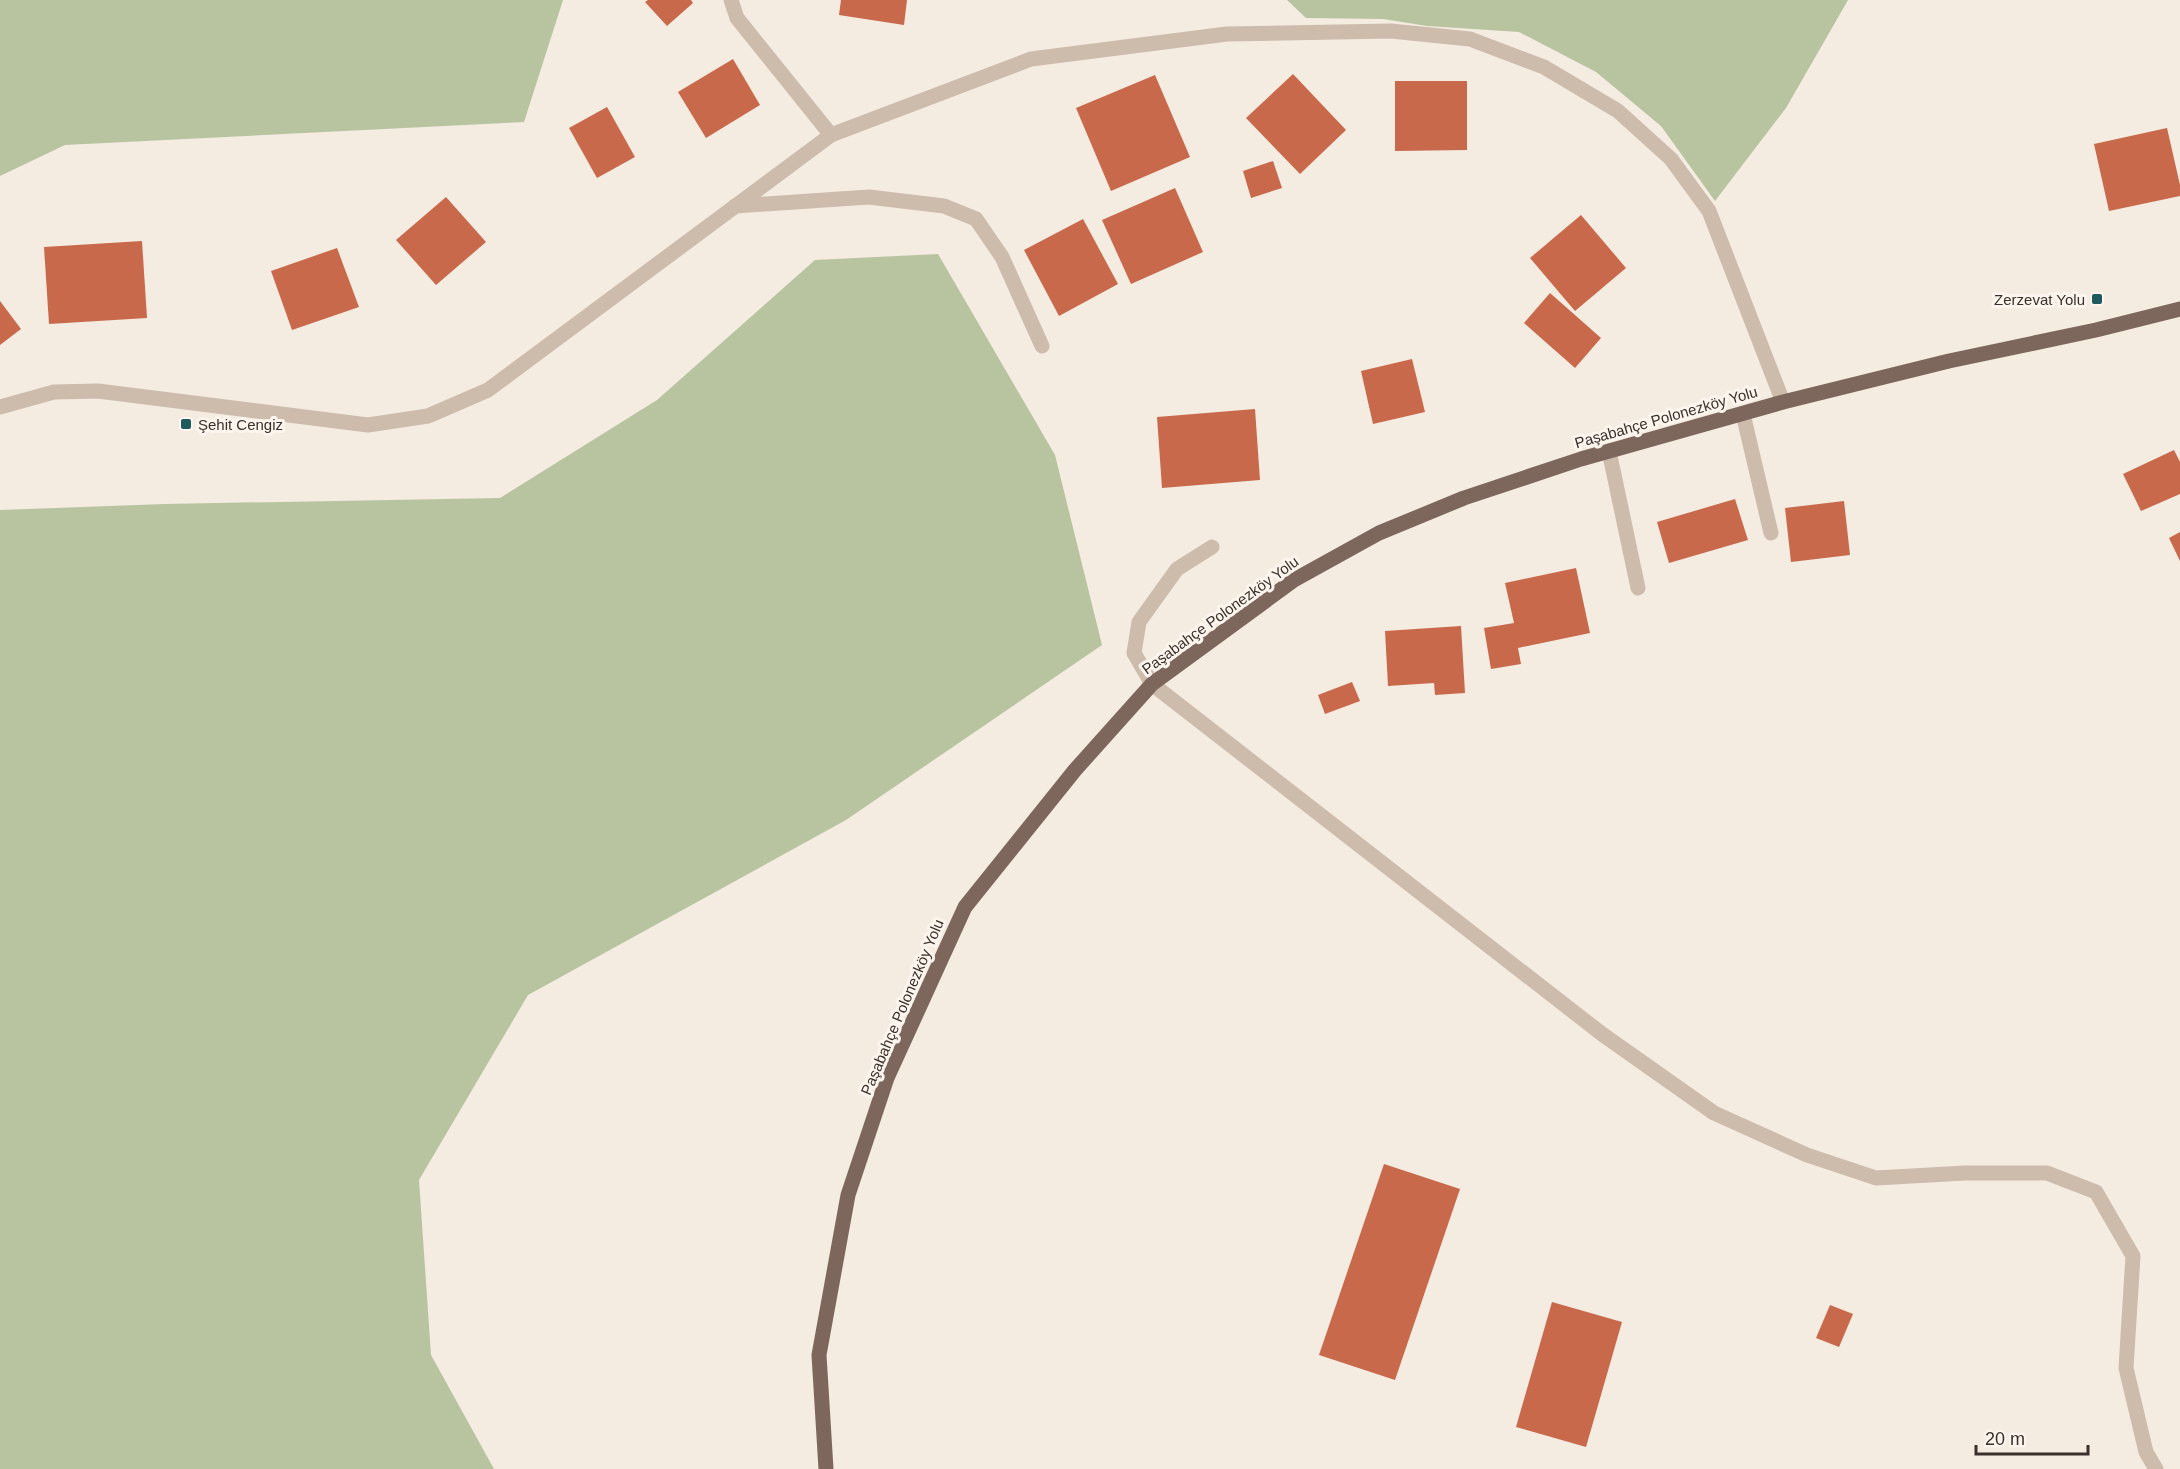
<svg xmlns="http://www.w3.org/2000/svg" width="2180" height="1469" font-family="Arial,sans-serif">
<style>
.green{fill:#b8c4a0}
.building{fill:#c8694b}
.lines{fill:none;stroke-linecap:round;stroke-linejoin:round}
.minor{stroke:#cdbbac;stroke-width:15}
.major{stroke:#7d675c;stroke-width:15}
.poi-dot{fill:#1f5a5e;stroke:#fbf5ee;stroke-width:2}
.labels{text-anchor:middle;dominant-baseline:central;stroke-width:6;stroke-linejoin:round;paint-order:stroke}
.poi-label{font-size:15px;fill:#3b302b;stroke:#fbf5ee;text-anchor:end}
.street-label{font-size:15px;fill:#3b302b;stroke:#fbf5ee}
</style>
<rect width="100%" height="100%" fill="#f4ebe1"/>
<!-- green -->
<g class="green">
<polygon points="0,0 563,0 524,122 65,145 0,176"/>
<polygon points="1287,0 1848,0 1786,108 1715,201 1661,126 1596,72 1519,32 1427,26 1383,19 1306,18"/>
<polygon points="938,254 1055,455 1102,645 846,820 528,995 419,1180 431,1355 494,1469 0,1469 0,510 164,504 500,498 657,400 815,260"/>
</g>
<!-- building -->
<g class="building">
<polygon points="648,0 691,0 693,3 667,26 645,2"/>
<polygon points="841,0 907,0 904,25 839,15"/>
<polygon points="733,59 760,105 706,138 678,92"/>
<polygon points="1293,74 1346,130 1300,174 1246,118"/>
<polygon points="1155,75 1190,157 1111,191 1076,108"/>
<polygon points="1395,81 1467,81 1467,150 1395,151"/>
<polygon points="607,107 635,157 597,178 569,128"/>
<polygon points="2167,128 2180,185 2180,196 2109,211 2094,144"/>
<polygon points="1273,161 1282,188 1251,198 1243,171"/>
<polygon points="1175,188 1203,252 1131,284 1102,220"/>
<polygon points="446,197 486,242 436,285 396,240"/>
<polygon points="1581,215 1626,268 1575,311 1530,258"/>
<polygon points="1083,219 1118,284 1059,316 1024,250"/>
<polygon points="142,241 147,318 49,324 44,247"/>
<polygon points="337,248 359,307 292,330 271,271"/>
<polygon points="1550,293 1601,338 1575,368 1524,323"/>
<polygon points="0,301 21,329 0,345"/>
<polygon points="1412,359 1425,412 1373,424 1361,371"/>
<polygon points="1255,409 1260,480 1162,488 1157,417"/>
<polygon points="2174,450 2180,462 2180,494 2141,511 2123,474"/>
<polygon points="1735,499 1748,540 1669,563 1657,522"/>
<polygon points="1844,501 1850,555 1791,562 1785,508"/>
<polygon points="2180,532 2180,561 2169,538"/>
<polygon points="1576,568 1590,633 1518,648 1521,664 1491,669 1484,628 1514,623 1505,583"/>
<polygon points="1461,626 1465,693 1435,695 1434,683 1388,686 1385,631"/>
<polygon points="1352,682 1360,701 1325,714 1318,695"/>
<polygon points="1384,1164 1460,1189 1395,1380 1319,1355"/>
<polygon points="1552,1302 1622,1322 1586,1447 1516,1427"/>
<polygon points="1830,1305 1853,1314 1839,1347 1816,1338"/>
</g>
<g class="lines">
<!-- minor -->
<g class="minor">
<polyline points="731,0 737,18 831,135"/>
<polyline points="735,206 869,197 944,206 976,219 1002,257 1042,346"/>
<polyline points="0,407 54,392 98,391 368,425 428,416 488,390 831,135 1031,59 1227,34 1391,31 1470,39 1544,67 1618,111 1671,159 1709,211 1783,402"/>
<polyline points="1743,414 1771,533"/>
<polyline points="1609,451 1638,588"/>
<polyline points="1212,547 1177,569 1139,622 1134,653 1152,684 1602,1034 1714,1113 1807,1155 1876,1178 1965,1173 2047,1173 2096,1192 2133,1256 2126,1368 2146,1452 2156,1469"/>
</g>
<!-- major -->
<polyline class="major" points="826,1469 819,1355 848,1195 887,1078 965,907 1075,770 1152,684 1294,580 1379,533 1464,498 1581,459 1783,402 1949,361 2096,330 2180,309"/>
</g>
<!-- markers -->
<g class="poi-dot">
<rect x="2091" y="293" width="12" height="12" rx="3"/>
<rect x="180" y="418" width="12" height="12" rx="3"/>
</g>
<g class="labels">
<!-- poi labels -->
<g class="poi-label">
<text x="2085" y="299">Zerzevat Yolu</text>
<text x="198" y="424" text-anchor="start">Şehit Cengiz</text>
</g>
<!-- street labels -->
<g class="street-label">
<text transform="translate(1666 417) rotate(-16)">Paşabahçe Polonezköy Yolu</text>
<text transform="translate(1220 615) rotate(-36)">Paşabahçe Polonezköy Yolu</text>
<text transform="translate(902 1007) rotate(-67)">Paşabahçe Polonezköy Yolu</text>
</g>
</g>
<!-- scale -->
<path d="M1976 1445v9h112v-9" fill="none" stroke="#3b302b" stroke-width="3"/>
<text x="1985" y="1445" font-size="18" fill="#3b302b" stroke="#fbf5ee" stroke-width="4.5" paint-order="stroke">20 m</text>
</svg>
